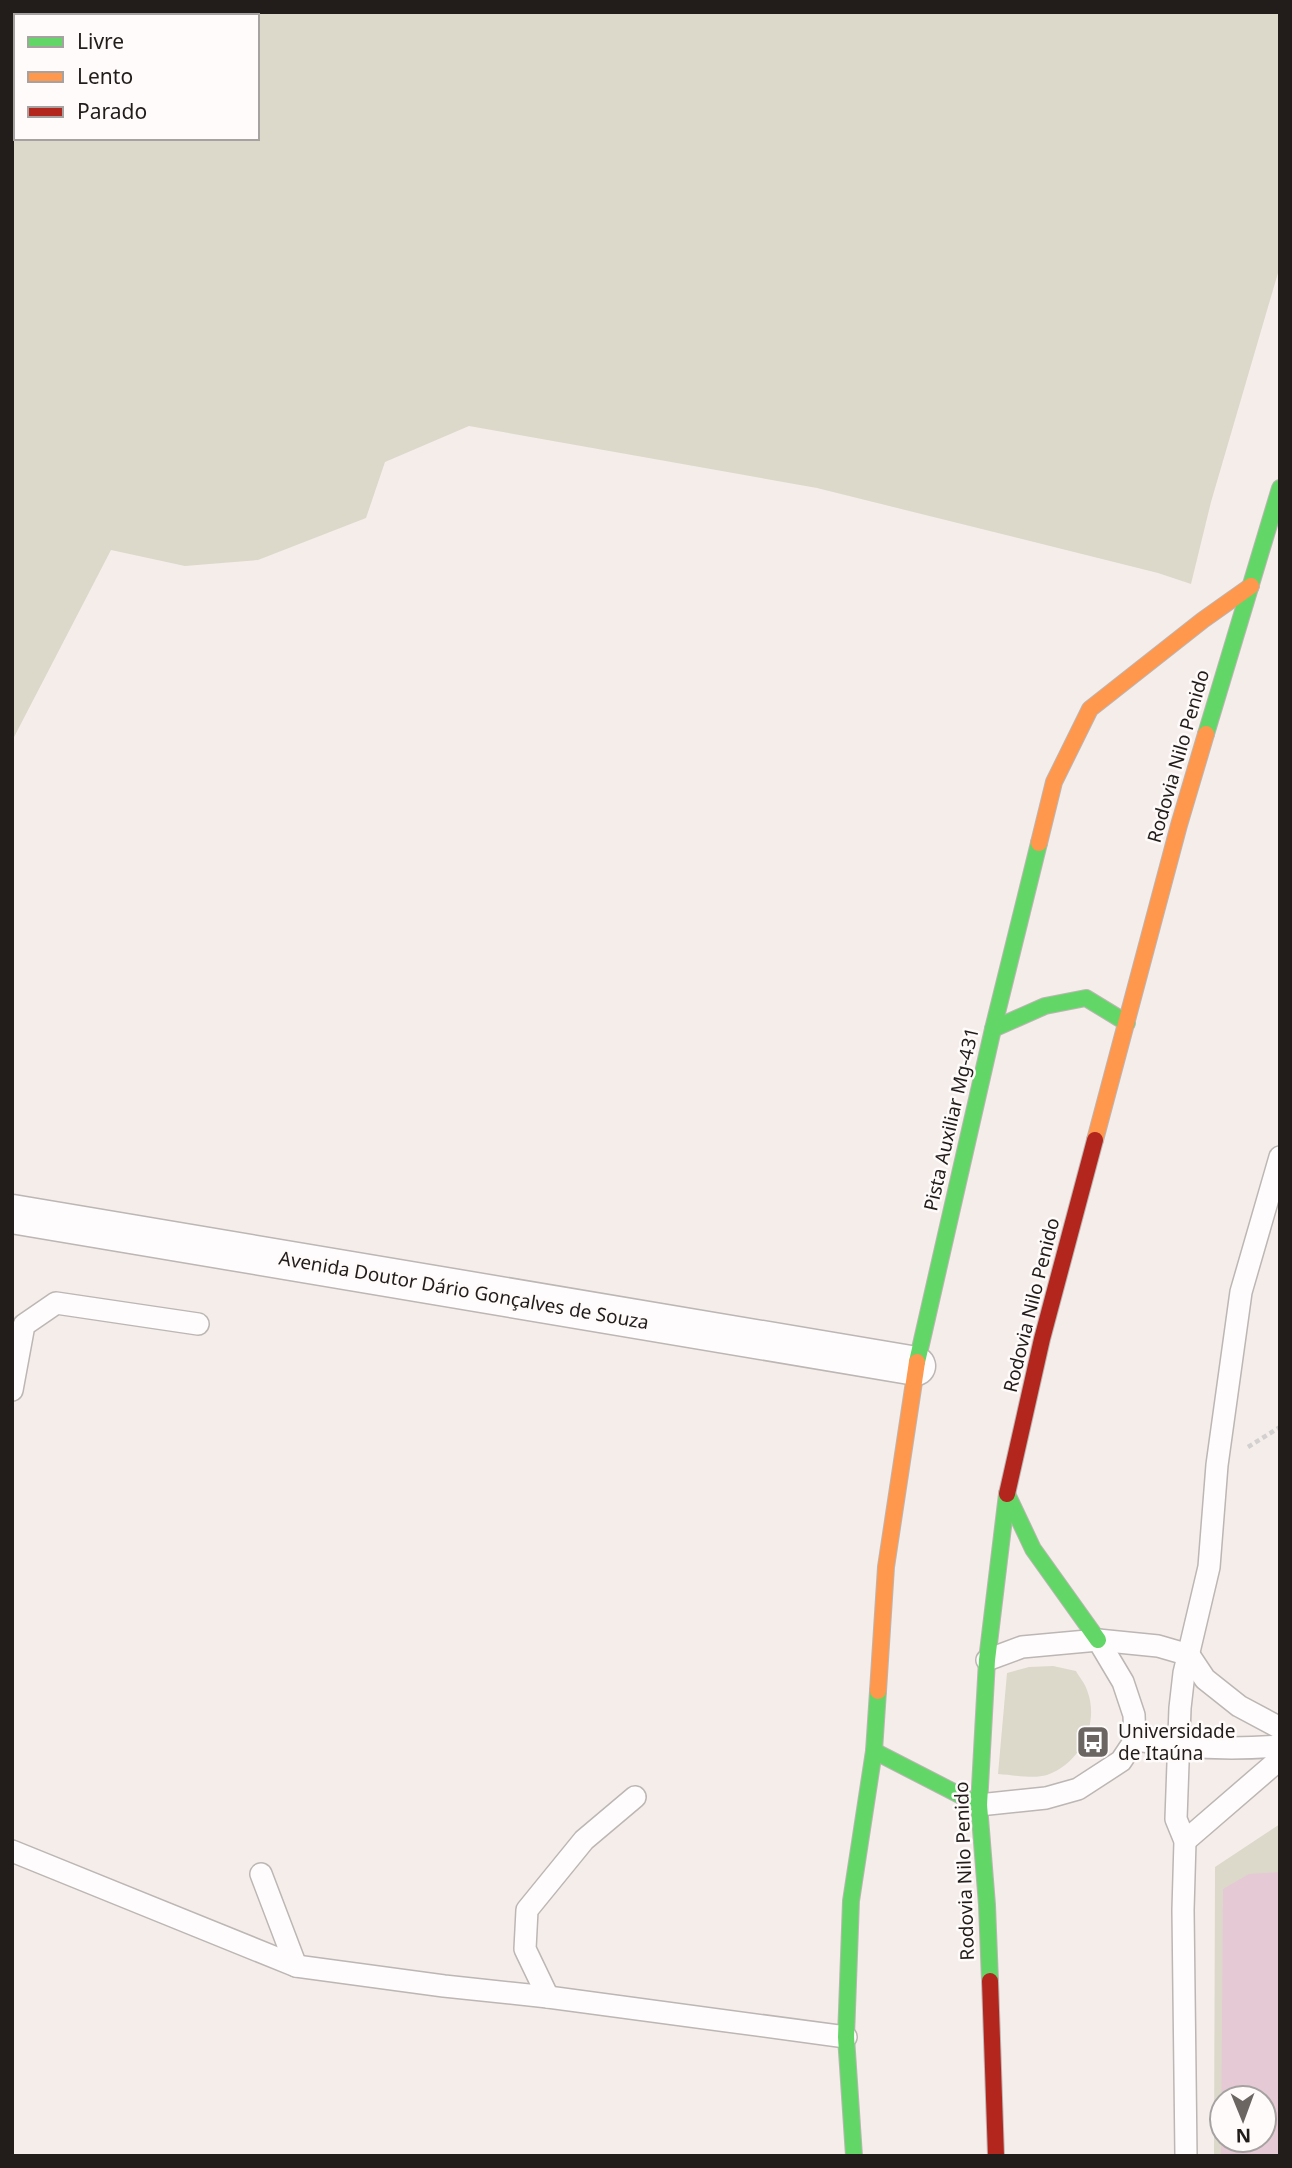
<svg xmlns="http://www.w3.org/2000/svg" width="1292" height="2168" font-family="'Noto Sans',sans-serif">
<style>
.green{fill:#dcd9cb;fill-rule:evenodd}
.water{fill:#e5c9d5;fill-rule:evenodd}
.lines{fill:none;stroke-linecap:round;stroke-linejoin:round}
.lane-casing{stroke:#bcb6b4;stroke-width:24}
.street-casing{stroke:#bcb6b4;stroke-width:41}
.fast-casing{stroke:#bcb6b4;stroke-width:18}
.slow-casing{stroke:#bcb6b4;stroke-width:18}
.jam-casing{stroke:#bcb6b4;stroke-width:18}
.path{stroke:#d3d1d0;stroke-width:4.5;stroke-dasharray:5 3.5;stroke-linecap:butt}
.lane{stroke:#fefcfc;stroke-width:21}
.street{stroke:#fefcfc;stroke-width:38}
.fast{stroke:#63d668;stroke-width:16}
.slow{stroke:#ff974d;stroke-width:16}
.jam{stroke:#b3261e;stroke-width:16}
.labels{text-anchor:middle;dominant-baseline:central;stroke-width:5;stroke-linejoin:round;paint-order:stroke}
.street-label{font-size:19px;fill:#221d1b;stroke:#fefbfa}
.poi-label{font-size:19px;fill:#221d1b;stroke:#fefbfa;text-anchor:start}
</style>
<rect width="100%" height="100%" fill="#f5edea"/>
<!-- green -->
<g class="green">
<path d="M12,12H1280V266L1211,502L1191,584L1158,573L817,488L469,426L385,462L366,518L258,560L185,566L111,550L12,741ZM16,16H257V138H16Z"/>
<path d="M1053,1666L1076,1671C1079,1677 1085,1683 1087,1690C1100,1723 1081,1763 1047,1775C1034,1779 1013,1775 998,1774L1007,1673L1029,1667Z"/>
<path d="M1280,1824V2156H1214L1215,1867ZM1222,2098H1264V2140H1222Z"/>
</g>
<!-- water -->
<path class="water" d="M1280,1872V2156H1221L1223,1889L1249,1874ZM1222,2098H1264V2140H1222Z"/>
<g class="lines">
<defs>
<g id="lane">
<polyline points="12,1390 24,1325 56,1303 198,1324"/>
<polyline points="987,1660 1022,1647 1098,1640 1158,1646 1189,1655 1205,1679 1239,1706 1280,1728"/>
<path d="M1135,1740C1183,1748 1231,1750 1280,1746"/>
<polyline points="979,1805 1046,1798 1078,1789 1121,1761 1135,1740 1134,1715 1123,1682 1098,1640"/>
<polyline points="1185,1841 1273,1765 1280,1755"/>
<polyline points="12,1851 296,1966 444,1986 548,1997 846,2037"/>
<polyline points="261,1874 296,1966"/>
<polyline points="548,1997 525,1949 527,1910 584,1840 635,1797"/>
<polyline points="1186,2156 1183,1910 1185,1841 1176,1819 1180,1708 1184,1673 1209,1567 1217,1465 1241,1292 1280,1157"/>
</g>
<polyline id="street" points="12,1214 916,1366"/>
<g id="fast">
<polyline points="1206,734 1280,488"/>
<polyline points="993,1029 1045,1006 1086,998 1127,1023"/>
<polyline points="917,1362 993,1029 1039,843"/>
<polyline points="1007,1494 1033,1549 1098,1640"/>
<polyline points="874,1751 979,1805"/>
<polyline points="990,1981 987,1905 979,1805 987,1660 1007,1494"/>
<polyline points="854,2156 846,2037 851,1901 874,1751 878,1691"/>
</g>
<g id="slow">
<polyline points="1039,843 1054,782 1090,709 1203,620 1251,586"/>
<polyline points="1095,1140 1179,825 1206,734"/>
<polyline points="878,1691 886,1567 917,1362"/>
</g>
<g id="jam">
<polyline points="1007,1494 1042,1339 1095,1140"/>
<polyline points="990,1981 996,2156"/>
</g>
</defs>
<!-- lane casing -->
<use href="#lane" class="lane-casing"/>
<!-- street casing -->
<use href="#street" class="street-casing"/>
<!-- fast casing -->
<use href="#fast" class="fast-casing"/>
<!-- slow casing -->
<use href="#slow" class="slow-casing"/>
<!-- jam casing -->
<use href="#jam" class="jam-casing"/>
<!-- path -->
<polyline class="path" points="1248,1447 1280,1427"/>
<!-- lane -->
<use href="#lane" class="lane"/>
<!-- street -->
<use href="#street" class="street"/>
<!-- fast -->
<use href="#fast" class="fast"/>
<!-- slow -->
<use href="#slow" class="slow"/>
<!-- jam -->
<use href="#jam" class="jam"/>
</g>
<!-- icons -->
<defs>
<symbol id="bus-square" viewBox="-11 -11 22 22"><rect x="-9" y="-9" width="18" height="18" rx="4" fill="#6c6663" stroke="#fefbfa"/><path d="M-5-6H5V4H4V6H2V4H-2V6H-4V4H-5ZM-3.5-4V0h7V-4ZM-3.5 1.2v1.5H-2V1.2ZM2 1.2v1.5H3.5V1.2Z" fill="#fff"/></symbol>
</defs>
<g fill-rule="evenodd">
<use href="#bus-square" x="1074" y="1723" width="38" height="38"/>
</g>
<g class="labels">
<!-- street labels -->
<g class="street-label">
<text transform="translate(1178 756) rotate(-74)">Rodovia Nilo Penido</text>
<text transform="translate(951 1119) rotate(-77)">Pista Auxiliar Mg-431</text>
<text transform="translate(464 1290) rotate(10)">Avenida Doutor Dário Gonçalves de Souza</text>
<text transform="translate(1031 1305) rotate(-76)">Rodovia Nilo Penido</text>
<text transform="translate(964 1871) rotate(-92)">Rodovia Nilo Penido</text>
</g>
<!-- poi labels -->
<g class="poi-label">
<text x="1118" y="1731">Universidade<tspan x="1118" dy="22">de Itaúna</tspan></text>
</g>
</g>
<!-- border -->
<rect width="1292" height="2168" fill="none" stroke="#221d1b" stroke-width="28"/>
<!-- legend -->
<rect x="14" y="14" width="245" height="126" fill="#fefbfa" stroke="#a6a2a1" stroke-width="2"/>
<rect x="28" y="37" width="35" height="10" fill="#63d668" stroke="#a6a2a1" stroke-width="2"/>
<text x="77" y="49" font-size="21" fill="#221d1b">Livre</text>
<rect x="28" y="72" width="35" height="10" fill="#ff974d" stroke="#a6a2a1" stroke-width="2"/>
<text x="77" y="84" font-size="21" fill="#221d1b">Lento</text>
<rect x="28" y="107" width="35" height="10" fill="#b3261e" stroke="#a6a2a1" stroke-width="2"/>
<text x="77" y="119" font-size="21" fill="#221d1b">Parado</text>
<!-- north arrow -->
<g transform="translate(1243 2119) rotate(179)"><circle r="33" fill="#fefbfa" stroke="#a6a2a1" stroke-width="2"/>
<path d="M0-5L12 26L0 18L-12 26Z" fill="#6c6663"/>
<text y="-10" font-size="19" font-weight="bold" text-anchor="middle" fill="#221d1b">N</text>
</g>
</svg>
